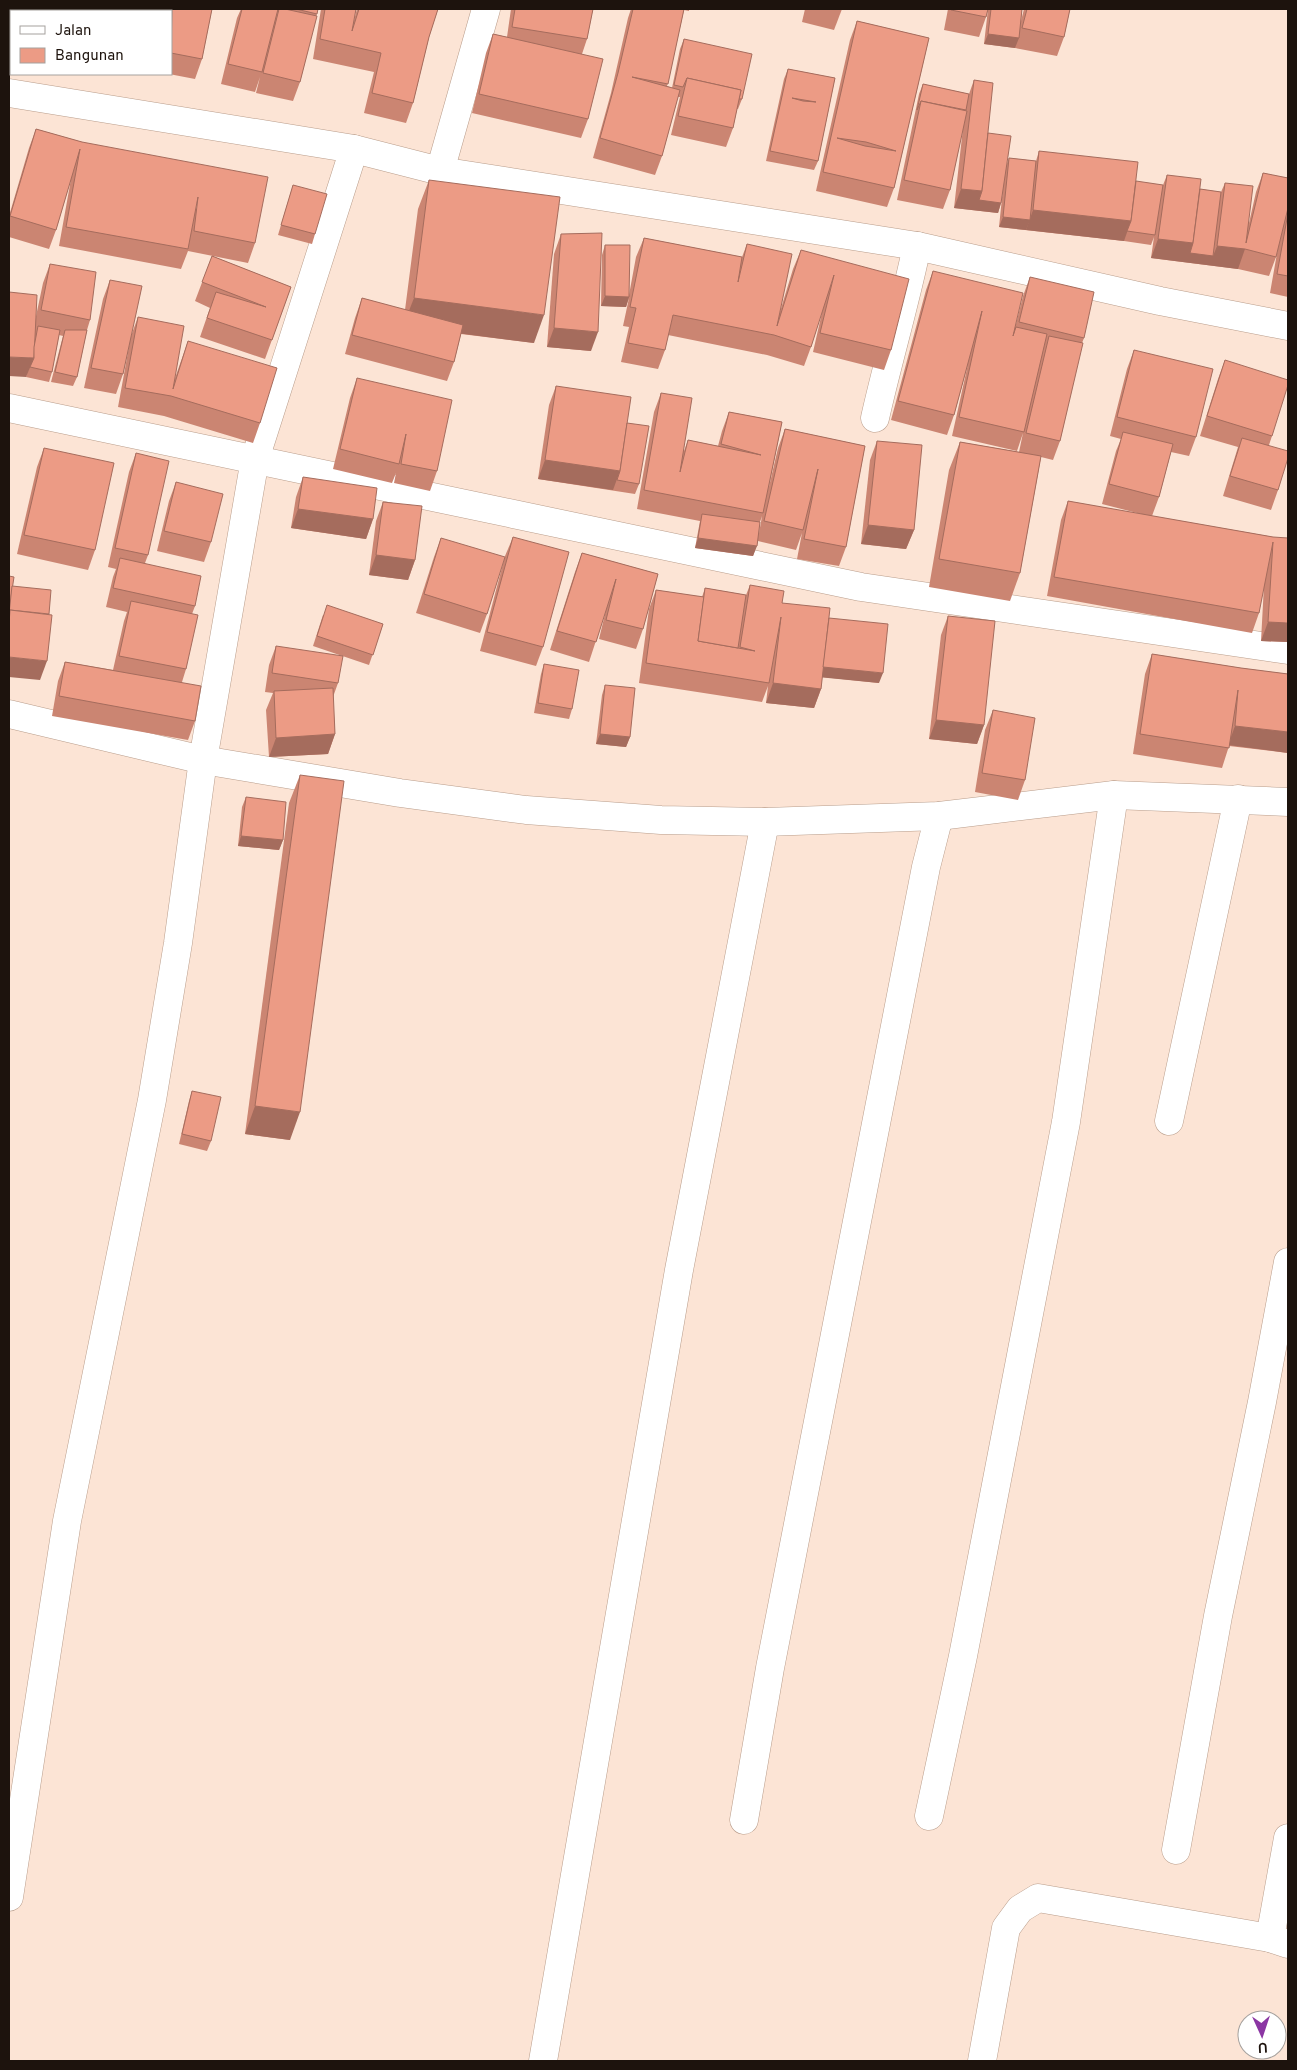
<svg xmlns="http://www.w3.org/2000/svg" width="1297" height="2070" font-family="Overpass,sans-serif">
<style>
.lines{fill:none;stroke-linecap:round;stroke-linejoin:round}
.minor-casing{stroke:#b99d8b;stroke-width:29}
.minor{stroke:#fff;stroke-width:28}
.wall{fill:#cb8572;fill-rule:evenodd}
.shaded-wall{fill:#a56c5d}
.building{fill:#ec9b85;stroke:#a56c5d;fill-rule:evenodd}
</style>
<rect width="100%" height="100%" fill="#fce4d5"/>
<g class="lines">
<defs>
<g id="minor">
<polyline points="9,93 354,149 440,171 917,246 1160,301 1288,326"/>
<polyline points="440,171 486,9"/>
<polyline points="9,408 861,587 1288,650"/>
<path d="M875,418C888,360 905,304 917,246"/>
<polyline points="9,714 203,760 400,793 526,810 661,820 765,822 939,816 1114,795 1288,802"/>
<polyline points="1169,1121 1238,799"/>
<polyline points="929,1816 963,1656 1066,1122 1114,795"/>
<polyline points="744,1820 770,1668 926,867 939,816"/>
<polyline points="1288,1838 1270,1938 1288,1944"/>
<polyline points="1176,1850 1218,1616 1262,1402 1288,1262"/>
<polyline points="9,1897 67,1521 152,1100 178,943 203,760 255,459 354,149"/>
<polyline points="543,2061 679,1270 765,822"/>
<polyline points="982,2061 1006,1928 1020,1909 1038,1898 1270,1938"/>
</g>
</defs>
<!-- minor casing -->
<use href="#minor" class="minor-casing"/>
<!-- minor -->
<use href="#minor" class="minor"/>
</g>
<!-- wall -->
<g class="wall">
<polygon points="9,9 11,11 11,53 9,52"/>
<polygon points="60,9 212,9 202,59 195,79 169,74 171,74 171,11 60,11"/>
<polygon points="241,9 318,9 300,82 293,101 256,93 260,77 255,92 221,84 237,18"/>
<polygon points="321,9 356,9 353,24 357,9 438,9 429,37 413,103 406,123 364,113 374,72 313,59"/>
<polygon points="511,9 593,9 587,39 582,54 588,119 581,138 472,113 486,53 493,34 507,37"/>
<polygon points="631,9 689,9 689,11 684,10 667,86 672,88 680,49 684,39 742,99 738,109 737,109 733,128 726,147 671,135 680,97 678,97 662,156 655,175 593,158 611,93 628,18"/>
<polygon points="805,9 842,9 834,30 802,22"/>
<polygon points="948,9 988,9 986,17 979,37 944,30"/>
<polygon points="988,9 1022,9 1021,21 1024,9 1070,9 1064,37 1057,56 1015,48 984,44"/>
<polygon points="857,21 929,38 894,188 887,207 816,191 850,40"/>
<polygon points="788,69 835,78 818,161 814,170 766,161 784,79"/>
<polygon points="974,80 988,133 1006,166 1009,158 1036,161 1039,151 1135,182 1163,185 1167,175 1200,189 1221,192 1225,183 1249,223 1256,192 1263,173 1288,178 1288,297 1270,293 1279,242 1276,257 1269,276 1238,269 1151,258 1154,237 1151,245 1124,241 999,227 1003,188 1001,203 998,213 954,208 963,128 950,190 943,209 897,200 919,94 923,84 969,94"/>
<polygon points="36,129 82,142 255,243 248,263 188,251 181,269 59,246 71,179 56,230 49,249 9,237 9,216 29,148"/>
<polygon points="429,180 534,343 461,334 454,362 447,381 345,354 355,318 362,298 405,310 418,209"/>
<polygon points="293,185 315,234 312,244 278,235"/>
<polygon points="561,234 591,351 547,347 554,254"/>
<polygon points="644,238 742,257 747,244 779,315 793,269 801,250 891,350 884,370 813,352 823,308 811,347 804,366 767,355 668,335 665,350 658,369 621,362 629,327 623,326 629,298 626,307 601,306 602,255 605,245 629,295 636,257"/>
<polygon points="212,256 291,287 265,359 200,337 210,308 195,301"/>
<polygon points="50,264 90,320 87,330 77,377 73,386 51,382 63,336 59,335 52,372 49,382 26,377 35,321 43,283"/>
<polygon points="933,271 1016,324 1023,296 1030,277 1084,338 1082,343 1060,441 1053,460 1041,457 1020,573 1010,601 929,587 949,470 960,442 1019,452 1023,433 1017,451 952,436 968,364 954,415 947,435 891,420 926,290"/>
<polygon points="110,280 131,336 138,317 174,381 188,341 260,423 253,443 164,416 118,407 130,341 123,374 116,394 84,388 103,299"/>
<polygon points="1134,350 1196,437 1189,456 1171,452 1159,497 1152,516 1273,537 1288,642 1261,641 1264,585 1259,613 1252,633 1047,596 1061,520 1068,501 1145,515 1102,504 1116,451 1121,439 1110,436 1127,369"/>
<polygon points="1225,360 1272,436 1269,445 1278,490 1271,510 1223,496 1238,447 1200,436 1218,379"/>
<polygon points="357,378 437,471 430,491 394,483 396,473 392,483 333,469 350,398"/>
<polygon points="556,386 627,423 639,484 635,494 538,479 549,405"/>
<path d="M661,393L684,451L688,440L718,446L722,431L729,412L782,422L768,491L778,448L785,429L865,446L846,547L839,566L797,559L802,533L796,550L758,541L753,556L695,548L700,521L637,509L654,412ZM762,516L761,522L759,533L760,522Z"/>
<polygon points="877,441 914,530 906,549 861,544 870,460"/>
<polygon points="44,448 95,550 88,570 17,554 37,467"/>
<polygon points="136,453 148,555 145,563 195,606 192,614 186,669 182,682 195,721 188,740 52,716 58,681 65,662 113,670 124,621 127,612 106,607 113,577 116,569 108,567 129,472"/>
<polygon points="303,477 373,519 366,539 291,528 296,497"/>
<polygon points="176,482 211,542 204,562 157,551 169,501"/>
<polygon points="383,502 415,560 408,580 369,575 376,521"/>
<polygon points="513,537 543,647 536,666 480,651 505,556"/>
<polygon points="441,538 487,614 480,633 416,613 434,557"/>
<polygon points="582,553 658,574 643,629 636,649 599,639 606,610 589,662 550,650 575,572"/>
<polygon points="750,585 782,603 829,618 879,683 822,677 821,689 814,708 766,703 768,686 762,702 639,683 649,609 656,590 702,597 705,588 746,595"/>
<polygon points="323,615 383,624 369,665 313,646"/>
<polygon points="948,616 984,725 977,744 929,739 941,635"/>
<polygon points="276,646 338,683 333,697 335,734 328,754 269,757 266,710 273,693 265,692 269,665"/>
<polygon points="1152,654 1241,668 1288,674 1288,753 1229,746 1222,768 1133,754 1145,674"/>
<polygon points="544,664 572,709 569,719 534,713 541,674"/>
<polygon points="605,685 630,737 626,747 596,744 602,695"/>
<polygon points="993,710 1025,780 1018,800 975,792 985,730"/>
<polygon points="300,775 290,1140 245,1134 289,803"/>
<polygon points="246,797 283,840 279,850 238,846 242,807"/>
<polygon points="192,1091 211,1141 207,1151 179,1144 189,1101"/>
</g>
<!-- shaded-wall -->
<g class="shaded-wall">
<polygon points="988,34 1019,38 1015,48 984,44"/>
<polygon points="961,189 982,191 1001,203 998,213 954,208"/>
<polygon points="1033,210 1131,221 1124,241 1026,230"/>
<polygon points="1003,217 1030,220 1026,230 999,227"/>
<polygon points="1158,239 1193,243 1213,256 1217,246 1245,249 1238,269 1151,258"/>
<polygon points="605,296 629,297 626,307 601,306"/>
<polygon points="414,298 544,315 534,343 403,326"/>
<polygon points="554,328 598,332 591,351 547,347"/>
<polygon points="9,357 34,358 26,377 9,376"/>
<polygon points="545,460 620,471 613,490 538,479"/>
<polygon points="298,509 373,519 366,539 291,528"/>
<polygon points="868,525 914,530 906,549 861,544"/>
<polygon points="698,538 757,546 753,556 695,548"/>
<polygon points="376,555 415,560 408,580 369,575"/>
<polygon points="1268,622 1288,623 1288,642 1261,641"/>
<polygon points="9,657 47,661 40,680 9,677"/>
<polygon points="822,667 883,673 879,683 818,677"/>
<polygon points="773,683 821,689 814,708 766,703"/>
<polygon points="936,720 984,725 977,744 929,739"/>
<polygon points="1235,726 1288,732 1288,753 1228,745"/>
<polygon points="335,734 328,754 269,757 276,738"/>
<polygon points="600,734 630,737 626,747 596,744"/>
<polygon points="241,836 283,840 279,850 238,846"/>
<polygon points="255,1106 300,1112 290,1140 245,1134"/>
</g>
<!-- building -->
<g class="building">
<polygon points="9,9 26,9 26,11 11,11 11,32 9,31"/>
<polygon points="30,9 57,9 57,11 29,11"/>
<rect x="63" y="9" width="107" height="2"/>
<polygon points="172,9 212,9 202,59 171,53"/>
<polygon points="242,9 278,9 262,72 228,64"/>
<polygon points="279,9 285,9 317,16 300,82 263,73"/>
<polygon points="296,9 318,9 317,14"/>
<polygon points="325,9 356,9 352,31 359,9 438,9 429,37 413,103 372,93 381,53 320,39"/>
<polygon points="515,9 593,9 587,39 512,27"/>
<polygon points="633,9 684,9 668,84 632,77 680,90 662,156 600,138 618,73"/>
<polygon points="951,9 988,9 986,17 951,10"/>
<polygon points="991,9 1022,9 1019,38 988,34"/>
<polygon points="1027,9 1070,9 1064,37 1022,28"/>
<path d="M857,21L929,38L894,188L823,172ZM837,138L866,142L896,151L865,146Z"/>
<polygon points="493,34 603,59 588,119 479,94"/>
<polygon points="684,39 752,54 742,99 739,99 741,90 687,78 683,87 674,85"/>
<path d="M788,69L835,78L818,161L770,151ZM792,98L816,102L803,101Z"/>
<polygon points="687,78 741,90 733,128 678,116"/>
<polygon points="974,80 993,83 982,191 961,189"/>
<polygon points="923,84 969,94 966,110 921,101 917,110"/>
<polygon points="921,101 967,111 950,190 904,180"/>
<polygon points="36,129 82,142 268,177 255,243 194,231 198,197 188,249 66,227 80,149 56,230 10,216"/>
<polygon points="988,133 1011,136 1001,203 979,200 982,191"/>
<polygon points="1039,151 1138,162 1131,221 1033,210"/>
<polygon points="1009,158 1036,161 1030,220 1003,217"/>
<polygon points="1263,173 1288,178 1288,208 1276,257 1245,249 1217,246 1225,183 1253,186 1246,243"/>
<polygon points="1167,175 1201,179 1193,243 1158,239"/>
<polygon points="429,180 560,197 544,315 414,298"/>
<polygon points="1136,181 1163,185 1155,235 1127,231 1131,221"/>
<polygon points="293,185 327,194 315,234 281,225"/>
<polygon points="1200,189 1221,192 1213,256 1190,253 1193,243"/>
<polygon points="1288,213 1288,276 1277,274"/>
<polygon points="602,233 598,332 554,328 561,234"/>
<polygon points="644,238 742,257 738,282 747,244 792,254 777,326 801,250 909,279 891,350 820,333 834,275 811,347 774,335 673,315 665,350 628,343 636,308 630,307"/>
<polygon points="605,245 630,245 629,297 605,296"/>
<polygon points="212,256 291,287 272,340 207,318 216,292 266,307 202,282"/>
<polygon points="50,264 96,272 90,320 41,310"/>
<polygon points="933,271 1023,293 1013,336 1016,327 1047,334 1024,432 959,417 982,311 954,415 898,401"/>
<polygon points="1030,277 1094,292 1084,338 1019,322"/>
<polygon points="110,280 142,286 123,374 91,368"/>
<polygon points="9,292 37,295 34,358 9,357"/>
<polygon points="362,298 463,325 454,362 352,335"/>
<polygon points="138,317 184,326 173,389 188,341 277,368 260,423 171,396 125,388"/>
<polygon points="38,326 60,330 52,372 30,367 34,358 34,347"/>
<polygon points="65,330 87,330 77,377 55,372"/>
<polygon points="1049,336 1083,343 1060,441 1026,433"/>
<polygon points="1134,350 1213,369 1196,437 1117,417"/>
<polygon points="1225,360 1288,380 1288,385 1272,436 1207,416"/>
<polygon points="357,378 452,400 437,471 401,464 406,434 399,464 340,449"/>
<polygon points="556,386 631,397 620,471 545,460"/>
<polygon points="661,393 692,398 680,472 688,440 761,455 721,444 729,412 782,422 763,513 644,490"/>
<polygon points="627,423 649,426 639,484 617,480 620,471"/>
<polygon points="785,429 865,446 846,547 804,539 818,469 803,530 764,521"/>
<polygon points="1123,432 1173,444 1159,497 1109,484"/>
<polygon points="1242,438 1288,451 1288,458 1278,490 1230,476"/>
<polygon points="877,441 922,445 914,530 868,525"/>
<polygon points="960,442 1041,456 1020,573 939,559"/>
<polygon points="44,448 114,463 95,550 24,535"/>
<polygon points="136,453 169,461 148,555 115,548"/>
<polygon points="303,477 377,488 373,519 298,509"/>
<polygon points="176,482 223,494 211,542 164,531"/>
<polygon points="1068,501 1273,537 1288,538 1288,623 1268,622 1273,542 1259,613 1054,577"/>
<polygon points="383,502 422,506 415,560 376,555"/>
<polygon points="702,514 760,522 757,546 698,538"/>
<polygon points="513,537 569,552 543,647 487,632"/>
<polygon points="441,538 505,557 487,614 424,594"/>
<polygon points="582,553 658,574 643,629 606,620 616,579 596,642 557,631"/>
<polygon points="120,558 201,576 195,606 113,588"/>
<polygon points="9,576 14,577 9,610"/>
<polygon points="750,585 784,591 782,603 830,608 821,689 773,683 781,617 769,683 646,663 656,590 704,597 698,641 755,651 740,647"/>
<polygon points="12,586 51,590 49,614 10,610 9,614"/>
<polygon points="705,588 746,595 738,648 698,641"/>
<polygon points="131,601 198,615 186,669 119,656"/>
<polygon points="327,605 383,624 373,655 317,636"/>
<polygon points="10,610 52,615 47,661 9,657 9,624"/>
<polygon points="948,616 995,621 984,725 936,720"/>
<polygon points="829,618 888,624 883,673 823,667"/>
<polygon points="276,646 343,656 338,683 272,673"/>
<polygon points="1152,654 1241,668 1288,674 1288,732 1235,726 1238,690 1229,748 1140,734"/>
<polygon points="65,662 201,686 195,721 59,696"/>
<polygon points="544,664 579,670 572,709 538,703"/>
<polygon points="605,685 635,688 630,737 600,734"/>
<polygon points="333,688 335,734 276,738 274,691"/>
<polygon points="993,710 1035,718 1025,780 982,773"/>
<polygon points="300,775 344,781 300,1112 255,1106"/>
<polygon points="246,797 286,802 283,840 241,836"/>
<polygon points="192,1091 221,1097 211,1141 182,1134"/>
</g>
<!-- border -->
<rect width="1297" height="2070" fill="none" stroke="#1d130d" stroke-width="20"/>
<!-- legend -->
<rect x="10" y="10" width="162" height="65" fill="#ffffff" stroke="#a5a19e"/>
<rect x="20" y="26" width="25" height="8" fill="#ffffff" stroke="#a5a19e"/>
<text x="55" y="35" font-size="15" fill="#1d130d">Jalan</text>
<rect x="20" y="48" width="25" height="15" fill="#ec9b85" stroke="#a5a19e"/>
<text x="55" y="60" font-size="15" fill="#1d130d">Bangunan</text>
<!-- north arrow -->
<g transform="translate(1262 2035) rotate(177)"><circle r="24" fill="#ffffff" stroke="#a5a19e"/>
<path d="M0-4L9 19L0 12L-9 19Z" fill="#8b36a3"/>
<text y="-8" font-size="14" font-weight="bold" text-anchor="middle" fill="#1d130d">U</text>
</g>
</svg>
